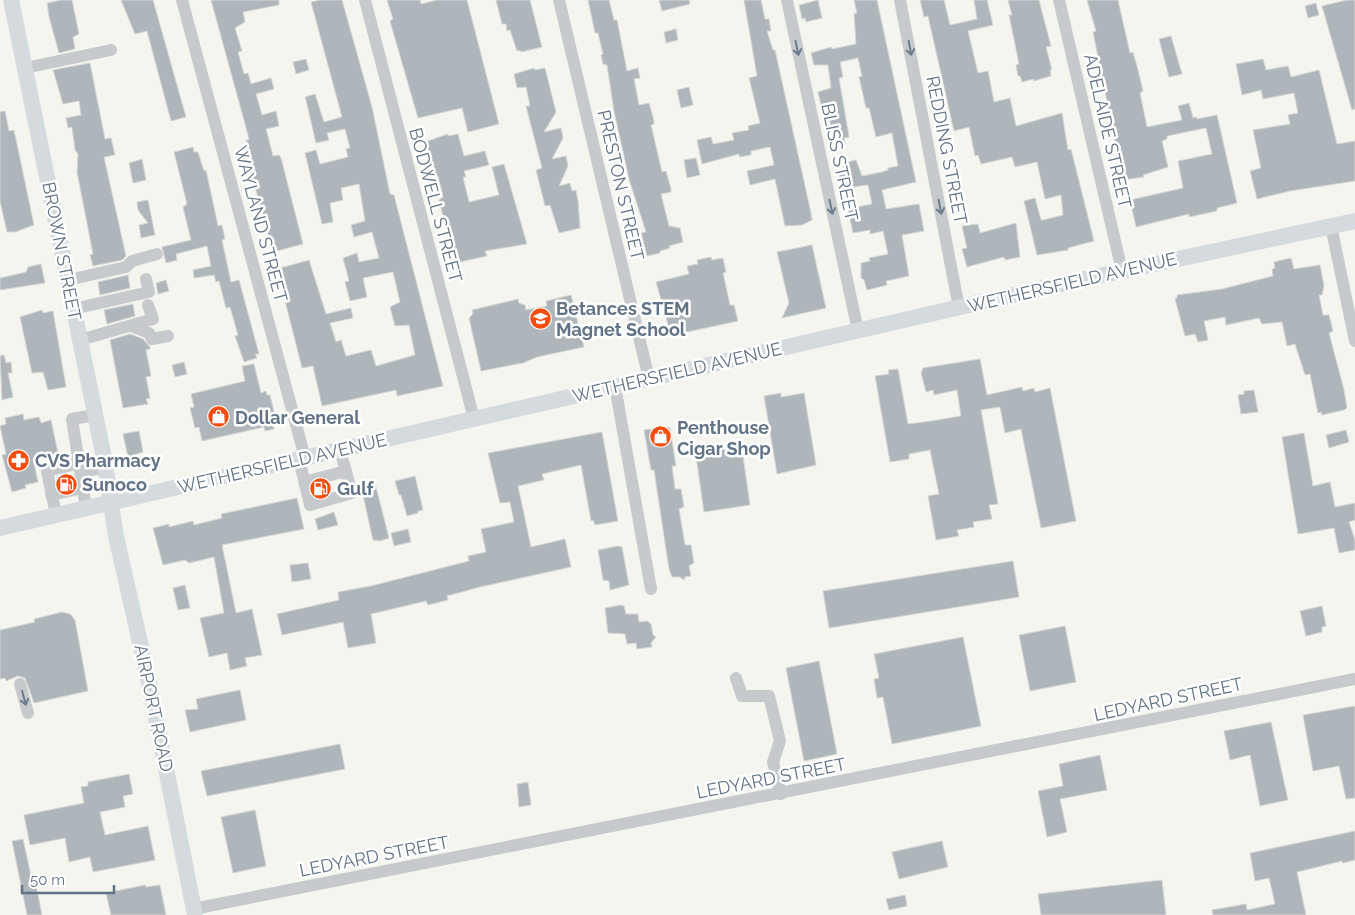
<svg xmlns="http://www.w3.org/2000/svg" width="1355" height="915" font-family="Raleway,sans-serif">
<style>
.building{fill:#aeb6bb;stroke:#d6d6d3}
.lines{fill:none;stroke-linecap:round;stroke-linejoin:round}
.minor{stroke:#c7cacd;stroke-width:12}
.major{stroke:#d5dadf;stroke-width:16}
.oneway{stroke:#6b7c8c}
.labels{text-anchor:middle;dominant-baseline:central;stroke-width:5;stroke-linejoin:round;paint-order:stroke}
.street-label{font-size:18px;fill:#617385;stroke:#fff}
.poi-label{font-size:18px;font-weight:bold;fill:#617385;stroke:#fff;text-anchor:start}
</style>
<rect width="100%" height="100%" fill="#f5f5f0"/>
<!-- building -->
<g class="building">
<polygon points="61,0 72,0 79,34 73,37 75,49 59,53 49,17 47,3"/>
<polygon points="121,0 153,0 186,117 171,121 147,31 135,34"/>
<polygon points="211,0 279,0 279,5 243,12 245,22 235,28 242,51 238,52 244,74 248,73 251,84 271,78 274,89 256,94 262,115 276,111 279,126 266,129 273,156 279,155 281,158 303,244 273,252 249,165 252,164 246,140 249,140 248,135"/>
<polygon points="320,0 342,0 372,107 390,194 394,195 443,386 397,396 396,390 322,406 313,366 302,368 277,269 309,260 326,314 351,308 353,318 330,323 336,342 341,340 346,356 371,350 376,366 415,355 409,325 395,326 390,307 400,302 393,272 363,278 367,297 350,301 345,282 349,281 343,258 357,253 359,262 379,258 372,232 354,237 351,225 365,221 359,184 341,188 343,200 330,203 333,222 322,224 305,153 316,150 320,164 348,157 346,149 350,148 345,129 327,133 329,140 316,143 306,100 305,97 315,94 324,122 342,117 311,2"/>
<polygon points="387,0 420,0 421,4 437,0 467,0 499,124 468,132 462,108 418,118 390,21 393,19"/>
<polygon points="496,0 530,0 542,47 521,52 520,50 517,51 510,30 507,31 506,24 502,24"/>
<polygon points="588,0 609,0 614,20 617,20 627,71 638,68 640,78 634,79 639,105 649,103 650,106 654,121 654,124 651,125 662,172 666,171 671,189 671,192 661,194 669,226 680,228 683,242 669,246 670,248 660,251 660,253 647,256 641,233 646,232 629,179 614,111 607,65 603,64 601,55 603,54 598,33 595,33"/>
<polygon points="659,0 689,0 690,4 662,11"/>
<polygon points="744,0 761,0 765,19 769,19 771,31 767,31 773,50 775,50 811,213 812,220 802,225 785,226 775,179 750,185 747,171 774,165 770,147 751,151 751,155 739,157 739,154 702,164 697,140 711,137 713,144 734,140 732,133 749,130 748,126 760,123 749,78 757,76"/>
<polygon points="818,0 822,18 806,22 805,18 802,19 799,5"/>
<polygon points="854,0 877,0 916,182 882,190 886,209 919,204 924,231 902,235 909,276 886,281 887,285 867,290 864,280 861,278 861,263 870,261 869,258 888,254 883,231 870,234 870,230 853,233 848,209 872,204 868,185 842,188 838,170 844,169 843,163 856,160 862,176 882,172 888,170 888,168 898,166 892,133 876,137 869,108 866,108 859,77 862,76 858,58 840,62 843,77 839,78 849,137 844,138 845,144 832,146 829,136 833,135 827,109 822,109 818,92 831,88 828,65 814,65 811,53 831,47 832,49 856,44 854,14 857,13"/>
<polygon points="920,0 944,0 950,25 977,19 974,0 987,0 993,25 968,31 978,73 988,71 994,102 1010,98 1016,126 1062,113 1068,150 1071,149 1094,241 1068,248 1068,250 1037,255 1024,201 1035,198 1041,220 1043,220 1063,215 1061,195 1045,199 1037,162 1015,167 1012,157 981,164 978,155 975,156 969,127 954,131 928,16 924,17"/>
<polygon points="1008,0 1039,0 1051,46 1046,47 1052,70 1050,70 1051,76 1034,81 1033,79 1022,82 1020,76 1018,76 1016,65 1019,64 1009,15 1012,15"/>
<polygon points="1087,0 1118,0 1130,53 1133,52 1138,70 1143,91 1140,93 1147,127 1182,120 1178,106 1189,103 1193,118 1196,117 1197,119 1217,115 1237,203 1217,208 1217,211 1189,217 1189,214 1136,227 1130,200 1183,188 1178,161 1212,154 1206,128 1167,136 1167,139 1162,141 1168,167 1143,175 1144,177 1123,180 1093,32 1096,31"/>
<polygon points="1347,0 1355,0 1355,109 1352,110 1322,6"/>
<polygon points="1316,3 1319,15 1308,18 1305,6"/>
<polygon points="676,29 678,40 666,43 664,32"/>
<polygon points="1171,36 1182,74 1169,77 1159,39"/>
<polygon points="306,59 309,70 296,74 293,62"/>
<polygon points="1263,59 1266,70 1288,66 1291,77 1319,70 1337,144 1355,141 1355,181 1290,191 1257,199 1250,171 1261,168 1253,130 1290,124 1288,115 1298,113 1294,93 1263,99 1261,90 1242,95 1236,64"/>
<polygon points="90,63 105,139 111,138 115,155 104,157 126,256 122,260 93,266 90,255 93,254 77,172 78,154 75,150 72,127 68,128 66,118 81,115 79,101 63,104 53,70"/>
<polygon points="534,68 535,70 545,68 556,112 544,132 561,128 563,138 552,159 566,156 568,166 559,186 570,183 572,191 576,190 578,201 580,228 559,233 550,205 545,206 536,170 542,168 526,106 530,106 526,87 517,88 514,74"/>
<polygon points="689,87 693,105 681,108 677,90"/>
<polygon points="5,111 9,131 14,130 34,225 15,232 7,232 0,201 0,112"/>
<polygon points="448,134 448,136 458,134 464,156 485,151 489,165 464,171 466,177 463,177 469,202 499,195 492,167 504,164 527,244 485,251 487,256 455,263 439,200 443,197 438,176 435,176 425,142"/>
<polygon points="193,147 194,152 198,152 204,171 206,170 218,226 222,225 225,239 222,240 231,282 239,280 259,354 255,354 257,358 244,362 235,336 238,335 230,307 226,308 219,281 216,282 214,275 194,278 193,270 211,266 207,246 176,254 177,260 166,263 162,247 191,240 183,207 187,204 174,152"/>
<polygon points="696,158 700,175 687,178 684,160"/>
<polygon points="142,159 146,180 133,183 129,163"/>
<polygon points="148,200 155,235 141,238 139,225 148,223 138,210 137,202"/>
<polygon points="1016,223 1020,257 1005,260 1004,257 967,267 962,249 967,248 962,226 978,224 980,233"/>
<polygon points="812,245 826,308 782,318 789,303 777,252"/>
<polygon points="711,257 712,260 723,258 726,272 723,273 730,305 734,305 738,321 678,334 669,328 656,282 689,274 687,266 698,264 697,260"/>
<polygon points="1291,258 1294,269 1320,265 1324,286 1322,295 1319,295 1323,315 1329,315 1333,331 1329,333 1344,390 1347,408 1344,410 1322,415 1321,412 1318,413 1310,374 1305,375 1295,344 1287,346 1282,322 1262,324 1259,318 1226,325 1225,317 1204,321 1208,340 1198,342 1195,334 1185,336 1175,299 1177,298 1177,295 1222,289 1273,276 1272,269 1275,268 1274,262"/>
<polygon points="41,264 45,283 0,290 0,278 26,272 28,267"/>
<polygon points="128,275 130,288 100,295 98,282"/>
<polygon points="166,280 169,291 158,294 156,283"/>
<polygon points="571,295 584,347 537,357 523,363 481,371 469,318 473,314 472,310 518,299 519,303 525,305 526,310 547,306 546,301"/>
<polygon points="133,304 135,316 107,324 104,310"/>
<polygon points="42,310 43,313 53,311 66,387 48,390 43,372 32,373 20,317"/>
<polygon points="130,334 143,339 150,347 150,349 146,350 151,376 146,377 150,398 146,399 148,404 123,408 110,340"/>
<polygon points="4,355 6,363 11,362 12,373 8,373 13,397 2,400 0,356"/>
<polygon points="980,359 987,395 1022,387 1023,391 1034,388 1035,392 1050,388 1076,521 1041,528 1021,429 1005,433 1000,407 981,410 998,504 989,505 992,519 973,522 974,527 957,530 959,536 936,540 928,496 939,494 930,450 909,454 909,459 890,462 875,376 889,374 888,370 898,369 908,424 931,421 961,416 957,390 934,395 933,390 926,392 921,373 923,368"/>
<polygon points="184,362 187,374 175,377 172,365"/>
<polygon points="254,364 261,393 266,391 267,395 270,395 277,424 273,425 274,429 265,431 264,427 202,441 199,427 195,428 190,408 194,407 191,394 245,381 242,366"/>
<polygon points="1254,390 1258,412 1241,414 1238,395 1244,394 1244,391"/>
<polygon points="781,393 781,397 804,393 816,465 777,474 764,396"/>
<polygon points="23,414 24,420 39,417 41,423 51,420 58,453 33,458 38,482 25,485 26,488 12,492 2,455 6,454 0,426 6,424 5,418"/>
<polygon points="668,427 670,428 676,466 672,466 675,489 681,489 684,507 679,509 685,545 691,545 694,563 689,566 691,576 685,577 684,580 680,577 672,577 669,569 654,470 651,470 644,430"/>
<polygon points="1346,430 1349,442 1329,448 1326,435"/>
<polygon points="139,431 143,452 128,457 123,434"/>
<polygon points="602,432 618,521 595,525 593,520 591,521 581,465 542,474 544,480 518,486 531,547 565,539 571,567 480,587 447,596 448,600 428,605 426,601 371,614 376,643 348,648 343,622 282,635 277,614 339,600 338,592 371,586 469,561 468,556 486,552 481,529 514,522 510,502 500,503 488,453"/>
<polygon points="1304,433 1313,486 1330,482 1335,507 1355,503 1355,520 1349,522 1355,540 1355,550 1339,553 1334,528 1298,534 1282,437"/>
<polygon points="724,446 725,451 742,449 750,505 704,512 696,456 716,453 715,448"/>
<polygon points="415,476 423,510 418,511 418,513 407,516 401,495 399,495 395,481"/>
<polygon points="375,483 389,538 380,541 373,540 372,536 361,486"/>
<polygon points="330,484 331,491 316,495 314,488"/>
<polygon points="297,498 304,529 222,545 236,613 252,609 262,655 245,658 247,666 230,670 227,653 209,657 200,618 224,613 214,557 189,563 185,560 163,565 153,528 169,524 169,527 193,521 194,525 222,518 221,514"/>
<polygon points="334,512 338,525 318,530 315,519"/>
<polygon points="408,529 411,542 394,546 391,533"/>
<polygon points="618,546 622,547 629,585 610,590 609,581 603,580 598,550"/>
<polygon points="1013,561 1019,597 829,628 823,591"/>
<polygon points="308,563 311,579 292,582 290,565"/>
<polygon points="185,585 190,608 178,610 173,588"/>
<polygon points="621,605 624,606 626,614 638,614 639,622 647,621 651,624 653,635 656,637 651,643 652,647 637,649 636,643 627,644 625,634 608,633 605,608"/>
<polygon points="1322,606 1326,626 1322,627 1322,632 1306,636 1300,611"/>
<polygon points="62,612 70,614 75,620 88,691 34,703 25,678 18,676 6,681 5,678 0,679 0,630 35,622 34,619"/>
<polygon points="1065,626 1076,682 1030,691 1019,635"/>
<polygon points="963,637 981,726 892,744 883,697 877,698 874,679 879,678 874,654"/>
<polygon points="819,661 837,754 804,761 786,668"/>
<polygon points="240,690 246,720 190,732 185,710 198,709 196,699"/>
<polygon points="1355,706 1355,798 1346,799 1339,766 1313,771 1303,715"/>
<polygon points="1271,722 1288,800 1260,806 1250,755 1230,760 1224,731"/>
<polygon points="340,744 345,769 207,796 201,771"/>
<polygon points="1100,755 1107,790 1060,799 1067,832 1047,837 1038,791 1063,786 1059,764"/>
<polygon points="129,774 133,794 123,796 125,807 100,812 105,835 148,826 155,860 93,872 90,857 69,862 65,838 30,845 24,815 84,803 81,787 88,786 88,782"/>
<polygon points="528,782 531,805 519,807 517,784"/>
<polygon points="255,810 266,866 233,873 221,817"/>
<polygon points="1355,831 1355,860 1343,863 1342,861 1297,872 1306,915 1213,915 1212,910 1246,904 1247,910 1275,904 1269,878 1255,881 1250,853"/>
<polygon points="23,839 31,876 34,875 42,915 27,915 12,841"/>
<polygon points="942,841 948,867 899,879 892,852"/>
<polygon points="1162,880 1166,915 1041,915 1038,894"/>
<polygon points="145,885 146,887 160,885 166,915 111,915 106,893"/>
<polygon points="905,895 907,906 889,910 886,899"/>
</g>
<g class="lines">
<!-- minor -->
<g class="minor">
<polyline points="182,0 305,458"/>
<polyline points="365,0 474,419"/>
<polyline points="559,0 649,379"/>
<polyline points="787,0 858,331"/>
<polyline points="900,0 959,308"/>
<polyline points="1059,0 1122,271"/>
<polyline points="25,68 111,50"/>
<polyline points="1331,226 1355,341"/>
<polyline points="68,280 126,267 132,261 157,254"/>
<polyline points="73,309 149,292 146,279"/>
<polyline points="131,326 149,333 152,339 168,336"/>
<polyline points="80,340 153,319 148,305"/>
<polyline points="615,386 651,589"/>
<polyline points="299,459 310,505 352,493 340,450"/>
<polyline points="81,472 106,467"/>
<polyline points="304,482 346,471"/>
<polyline points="51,495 83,488"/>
<polyline points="86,508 72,419 95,415"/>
<polyline points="56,515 47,471 80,463"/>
<polyline points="736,678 742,696 769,696 780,741 773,762 781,794"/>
<polyline points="20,684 28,713"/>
<polyline points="193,909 1355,679"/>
</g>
<!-- major -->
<g class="major">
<polyline points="11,0 104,458 116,536 148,678 195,915"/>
<polyline points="0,528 1043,288 1355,221"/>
</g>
</g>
<!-- one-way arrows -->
<defs><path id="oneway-shaft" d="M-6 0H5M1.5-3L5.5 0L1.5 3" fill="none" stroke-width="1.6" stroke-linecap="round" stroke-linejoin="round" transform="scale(1.25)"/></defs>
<g class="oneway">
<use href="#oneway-shaft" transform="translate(797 48) rotate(78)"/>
<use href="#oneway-shaft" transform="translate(910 48) rotate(79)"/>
<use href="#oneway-shaft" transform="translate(831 207) rotate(78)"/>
<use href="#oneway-shaft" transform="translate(940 207) rotate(79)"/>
<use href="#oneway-shaft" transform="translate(24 698) rotate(75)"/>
</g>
<!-- icons -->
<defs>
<symbol id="school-disc" viewBox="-11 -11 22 22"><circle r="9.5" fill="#f54d10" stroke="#fff"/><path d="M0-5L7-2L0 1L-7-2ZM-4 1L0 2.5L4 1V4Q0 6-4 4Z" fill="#fff"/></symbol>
<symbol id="shop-disc" viewBox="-11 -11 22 22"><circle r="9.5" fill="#f54d10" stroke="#fff"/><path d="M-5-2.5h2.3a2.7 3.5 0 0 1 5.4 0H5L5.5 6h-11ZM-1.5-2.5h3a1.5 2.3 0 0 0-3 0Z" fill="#fff"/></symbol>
<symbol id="pharmacy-disc" viewBox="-11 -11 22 22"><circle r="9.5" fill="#f54d10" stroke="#fff"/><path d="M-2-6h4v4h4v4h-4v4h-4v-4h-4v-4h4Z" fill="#fff"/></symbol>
<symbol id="fuel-disc" viewBox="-11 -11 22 22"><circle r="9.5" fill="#f54d10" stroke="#fff"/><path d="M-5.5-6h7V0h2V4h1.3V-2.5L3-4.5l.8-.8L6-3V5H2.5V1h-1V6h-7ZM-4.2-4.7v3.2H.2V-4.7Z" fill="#fff"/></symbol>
</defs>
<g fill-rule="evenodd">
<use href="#school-disc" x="528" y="306" width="25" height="25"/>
<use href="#shop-disc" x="206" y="404" width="25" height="25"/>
<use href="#shop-disc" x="648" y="424" width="25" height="25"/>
<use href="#pharmacy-disc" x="6" y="448" width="25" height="25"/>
<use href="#fuel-disc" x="54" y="472" width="25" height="25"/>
<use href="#fuel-disc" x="308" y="476" width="25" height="25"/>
</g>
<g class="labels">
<!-- street labels -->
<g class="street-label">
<text transform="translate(1108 131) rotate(77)">ADELAIDE STREET</text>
<text transform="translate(947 150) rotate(79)">REDDING STREET</text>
<text transform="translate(840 162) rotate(78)">BLISS STREET</text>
<text transform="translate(621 185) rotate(77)">PRESTON STREET</text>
<text transform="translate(436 205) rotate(75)">BODWELL STREET</text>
<text transform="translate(261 224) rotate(75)">WAYLAND STREET</text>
<text transform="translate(62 251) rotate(79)">BROWN STREET</text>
<text transform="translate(1072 282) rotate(-13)">WETHERSFIELD AVENUE</text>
<text transform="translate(677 372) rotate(-13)">WETHERSFIELD AVENUE</text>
<text transform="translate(282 463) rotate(-13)">WETHERSFIELD AVENUE</text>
<text transform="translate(1168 699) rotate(-12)">LEDYARD STREET</text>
<text transform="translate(154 708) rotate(78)">AIRPORT ROAD</text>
<text transform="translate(771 778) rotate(-11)">LEDYARD STREET</text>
<text transform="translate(374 856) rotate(-11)">LEDYARD STREET</text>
</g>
<!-- poi labels -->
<g class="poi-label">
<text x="556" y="308">Betances STEM<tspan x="556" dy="21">Magnet School</tspan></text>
<text x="235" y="417">Dollar General</text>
<text x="677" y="427">Penthouse<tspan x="677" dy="21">Cigar Shop</tspan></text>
<text x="35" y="460">CVS Pharmacy</text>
<text x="82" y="484">Sunoco</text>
<text x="337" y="488">Gulf</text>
</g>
</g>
<!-- scale -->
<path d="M22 885v8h92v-8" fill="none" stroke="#617385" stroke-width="2.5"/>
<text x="30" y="885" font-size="15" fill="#617385" stroke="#ffffff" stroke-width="4" paint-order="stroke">50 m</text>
</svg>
